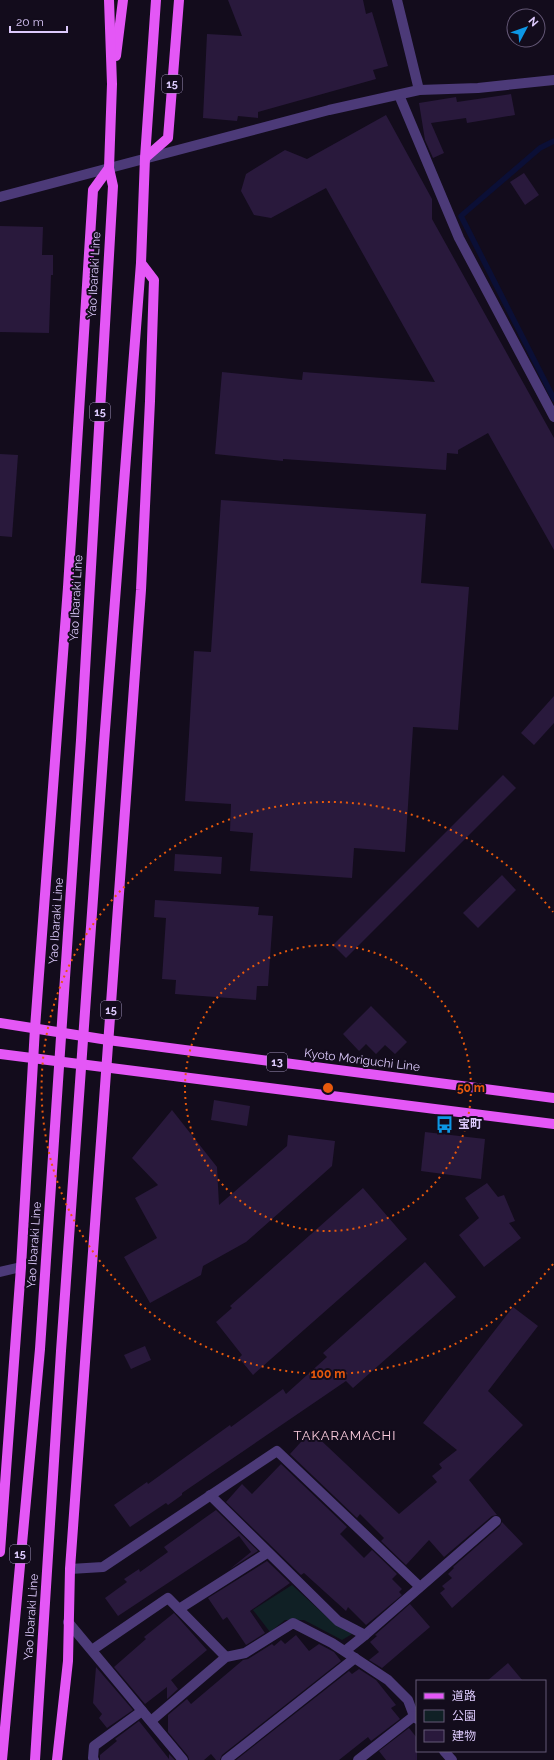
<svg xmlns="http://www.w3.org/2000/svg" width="554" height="1760" font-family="Raleway,'Noto Sans JP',sans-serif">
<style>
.green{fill:#102025}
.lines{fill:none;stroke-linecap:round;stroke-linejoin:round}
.stream{stroke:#0b0f36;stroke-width:5.5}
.building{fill:#29193c}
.street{stroke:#4c3a78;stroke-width:10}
.primary{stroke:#e457f6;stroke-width:10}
.ring{fill:none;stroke:#e8590c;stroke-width:2;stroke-dasharray:2 4}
.labels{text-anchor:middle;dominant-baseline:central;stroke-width:4;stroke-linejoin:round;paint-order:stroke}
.shield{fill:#130c1c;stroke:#a091b9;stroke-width:1}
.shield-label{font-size:11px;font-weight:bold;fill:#ddcafc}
.street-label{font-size:12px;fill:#ddcafc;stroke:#130c1c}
.poi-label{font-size:12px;font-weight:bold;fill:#ddcafc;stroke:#130c1c;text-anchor:start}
.neighbourhood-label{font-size:13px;letter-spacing:1px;fill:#fcccde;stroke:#130c1c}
.centre{fill:#e8590c;stroke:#130c1c;stroke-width:2}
.ring-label{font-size:12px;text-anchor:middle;font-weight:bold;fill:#e8590c;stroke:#130c1c;stroke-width:4;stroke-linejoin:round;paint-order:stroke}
</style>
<rect width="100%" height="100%" fill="#130c1c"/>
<!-- green -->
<polygon class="green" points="292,1585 328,1618 352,1634 342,1640 304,1620 285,1620 270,1632 253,1610"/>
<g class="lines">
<!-- stream -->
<polyline class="stream" points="554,141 540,148 461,216 554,399"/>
</g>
<!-- building -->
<g class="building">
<polygon points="228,0 363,0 366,14 372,12 388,66 373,70 376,79 258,112 258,118 238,116 237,121 203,118 207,34 242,36"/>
<polygon points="511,94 515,115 467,123 466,118 431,123 444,153 433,158 425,140 419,103 456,97 457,102"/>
<polygon points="386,115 432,199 432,219 554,438 554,550 488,433 458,450 458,454 447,453 446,470 283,459 283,461 215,454 222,372 302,380 303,372 435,382 326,188 271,218 254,215 241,191 246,174 285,150 307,159"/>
<polygon points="524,173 539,195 525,205 510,182"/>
<polygon points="0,226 43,227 42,255 53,255 53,275 51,275 49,333 0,332"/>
<polygon points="0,454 18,455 12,537 0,536"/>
<polygon points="221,500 426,514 421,583 469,587 458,730 413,727 405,852 354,848 352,878 250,871 253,833 230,831 231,804 185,801 194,651 211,652"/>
<polygon points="554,696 554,723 534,745 521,733"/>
<polygon points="503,775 516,788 346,958 333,945"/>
<polygon points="175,854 222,857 221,874 174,871"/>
<polygon points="502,875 516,890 478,928 463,913"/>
<polygon points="155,900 259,907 258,915 273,916 268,986 257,986 256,1000 175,994 176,980 162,979 166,918 154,917"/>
<polygon points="371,1006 407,1042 395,1054 385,1045 376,1054 366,1044 359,1051 343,1034"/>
<polygon points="214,1100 250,1106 247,1126 211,1120"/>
<polygon points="172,1110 217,1167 219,1205 287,1146 288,1135 335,1141 332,1166 314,1182 246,1242 203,1266 201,1275 150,1303 124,1257 157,1238 135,1198 158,1185 132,1158"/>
<polygon points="425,1132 485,1139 481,1179 421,1171"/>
<polygon points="487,1183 498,1197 504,1195 515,1221 509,1223 521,1238 484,1267 459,1235 479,1218 465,1198"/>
<polygon points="363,1188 407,1239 253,1375 239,1358 242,1355 216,1322 232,1308 230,1306"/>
<polygon points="425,1262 456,1297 353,1388 346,1381 182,1493 182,1495 168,1505 166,1503 130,1527 114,1505 147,1482 148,1484 230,1425 231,1427 283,1389 286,1394 327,1357 323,1353"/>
<polygon points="513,1307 538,1326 488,1391 523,1425 469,1480 497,1515 492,1516 444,1557 429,1540 406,1565 381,1541 384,1538 360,1514 357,1518 290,1454 311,1431 399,1514 437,1482 432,1476 442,1468 439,1464 457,1450 423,1423"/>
<polygon points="145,1346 151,1360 131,1369 124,1355"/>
<polygon points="281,1464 347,1527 340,1534 364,1558 372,1550 397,1574 392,1579 402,1589 399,1592 402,1595 366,1625 348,1607 346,1611 304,1573 301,1575 226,1502 242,1484 252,1494"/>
<polygon points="216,1510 258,1551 230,1569 251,1552 239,1536 118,1616 105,1598 127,1582 124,1579 139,1569 140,1572 168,1552 164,1547"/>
<polygon points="502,1522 523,1544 452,1608 440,1593 445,1589 442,1586 452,1578 448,1574 454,1568 453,1567 500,1526"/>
<polygon points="267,1561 290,1583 250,1611 265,1633 246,1645 227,1617 223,1620 208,1598"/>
<polygon points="410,1604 430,1627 382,1668 369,1660 379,1652 370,1642 377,1636 375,1635"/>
<polygon points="174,1613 207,1650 171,1680 178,1689 167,1699 167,1687 145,1704 114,1667 146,1639 144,1637"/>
<polygon points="296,1635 309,1651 319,1644 334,1652 341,1661 222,1755 220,1760 216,1760 211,1754 204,1760 189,1760 188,1756 168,1732 168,1715 187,1699 191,1704 243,1660 248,1659 272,1644 274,1646 281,1640 285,1644"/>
<polygon points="508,1663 523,1681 487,1681"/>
<polygon points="96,1667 133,1710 107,1728 99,1718 102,1714 93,1703"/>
<polygon points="359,1669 376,1680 396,1705 391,1708 400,1719 371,1741 368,1737 339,1760 236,1760 349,1671 352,1674"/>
<polygon points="139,1721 169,1759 169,1754 175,1760 100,1760 100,1755 117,1741 115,1739"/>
<polygon points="409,1728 417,1738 417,1760 386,1760 379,1751"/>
</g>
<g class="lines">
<!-- street -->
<g class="street">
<polyline points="397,0 419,90"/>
<polyline points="399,95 459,238 554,417"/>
<polyline points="0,197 329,110 419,90 478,88 554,80"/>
<polyline points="0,1272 21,1267"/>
<polyline points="210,1495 338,1621 365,1635 496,1521"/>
<polyline points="70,1569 103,1567 277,1451 419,1586"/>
<polyline points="179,1609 267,1553"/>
<polyline points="68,1622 183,1760"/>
<polyline points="92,1650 168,1598 226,1657"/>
<polyline points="345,1651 365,1635"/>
<polyline points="151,1721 226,1657 245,1653 293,1623 332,1643 388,1680 408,1700 414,1716 417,1719"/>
<polyline points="444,1751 452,1760"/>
<polyline points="94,1760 93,1758 94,1746 142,1711"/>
<polyline points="226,1760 355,1658"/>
<polyline points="358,1760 414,1716"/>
</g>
<!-- primary -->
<g class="primary">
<polyline points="116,56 123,0"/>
<polyline points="145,158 168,138 179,0"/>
<polyline points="0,1023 108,1040 554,1098"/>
<polyline points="0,1054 554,1124"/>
<polyline points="0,1552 21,1267 35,1028 68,587 93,190 109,168"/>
<polyline points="2,1760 40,1349 81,740 113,186 109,168 112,84 109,0"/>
<polyline points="35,1760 61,1351 104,743 141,263 145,158 156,0"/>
<polyline points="57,1760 68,1661 70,1569 141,590 150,401 154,280 141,263"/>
</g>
</g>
<!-- distance rings -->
<g class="ring">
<circle cx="328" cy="1088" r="143"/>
<path d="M553 1264A286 286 0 1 1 553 912"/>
</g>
<!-- icons -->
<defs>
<symbol id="bus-bare" viewBox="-9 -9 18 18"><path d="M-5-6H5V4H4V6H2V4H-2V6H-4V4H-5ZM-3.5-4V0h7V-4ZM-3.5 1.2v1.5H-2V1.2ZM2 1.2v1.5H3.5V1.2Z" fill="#0d97e5" stroke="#130c1c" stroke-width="2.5" paint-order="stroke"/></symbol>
</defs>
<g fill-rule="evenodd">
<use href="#bus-bare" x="432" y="1112" width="25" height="25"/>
</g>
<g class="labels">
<!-- shield labels -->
<g class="shield">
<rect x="162" y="75" width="20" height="18" rx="3"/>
<rect x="90" y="403" width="20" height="18" rx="3"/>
<rect x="101" y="1001" width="20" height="18" rx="3"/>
<rect x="267" y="1053" width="20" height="18" rx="3"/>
<rect x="10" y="1545" width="20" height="18" rx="3"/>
</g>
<g class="shield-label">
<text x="172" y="84">15</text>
<text x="100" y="412">15</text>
<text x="111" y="1010">15</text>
<text x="277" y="1062">13</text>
<text x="20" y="1554">15</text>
</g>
<!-- street labels -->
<g class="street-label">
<text transform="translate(94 275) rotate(-87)">Yao Ibaraki Line</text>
<text transform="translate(76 598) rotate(-87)">Yao Ibaraki Line</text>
<text transform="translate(56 921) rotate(-86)">Yao Ibaraki Line</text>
<text transform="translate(362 1060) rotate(7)">Kyoto Moriguchi Line</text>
<text transform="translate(34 1245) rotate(-86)">Yao Ibaraki Line</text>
<text transform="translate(31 1617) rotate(-86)">Yao Ibaraki Line</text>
</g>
<!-- poi labels -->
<g class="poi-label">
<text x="458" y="1124">宝町</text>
</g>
<!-- neighbourhood labels -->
<g class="neighbourhood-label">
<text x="345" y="1435">TAKARAMACHI</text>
</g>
</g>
<circle cx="328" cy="1088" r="6" class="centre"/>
<g class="ring-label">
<text x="471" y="1092">50 m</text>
<text x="328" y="1378">100 m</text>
</g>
<!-- legend -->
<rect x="416" y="1680" width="130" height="72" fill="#130c1c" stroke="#645876"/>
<rect x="424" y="1693" width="20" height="6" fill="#e457f6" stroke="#645876"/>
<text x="452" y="1700" font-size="12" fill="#ddcafc">道路</text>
<rect x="424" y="1710" width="20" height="12" fill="#102025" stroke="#645876"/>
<text x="452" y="1720" font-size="12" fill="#ddcafc">公園</text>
<rect x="424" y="1730" width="20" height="12" fill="#29193c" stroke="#645876"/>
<text x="452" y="1740" font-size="12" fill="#ddcafc">建物</text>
<!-- north arrow -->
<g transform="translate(526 28) rotate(49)"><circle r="19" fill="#130c1c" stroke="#645876"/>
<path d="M0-3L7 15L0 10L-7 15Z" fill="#0d97e5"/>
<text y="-6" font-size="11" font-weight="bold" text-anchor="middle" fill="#ddcafc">N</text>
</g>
<!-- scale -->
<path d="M10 26v6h57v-6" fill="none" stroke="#ddcafc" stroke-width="2"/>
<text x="16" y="26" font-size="12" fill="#ddcafc" stroke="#130c1c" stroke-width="3" paint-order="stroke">20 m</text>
</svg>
